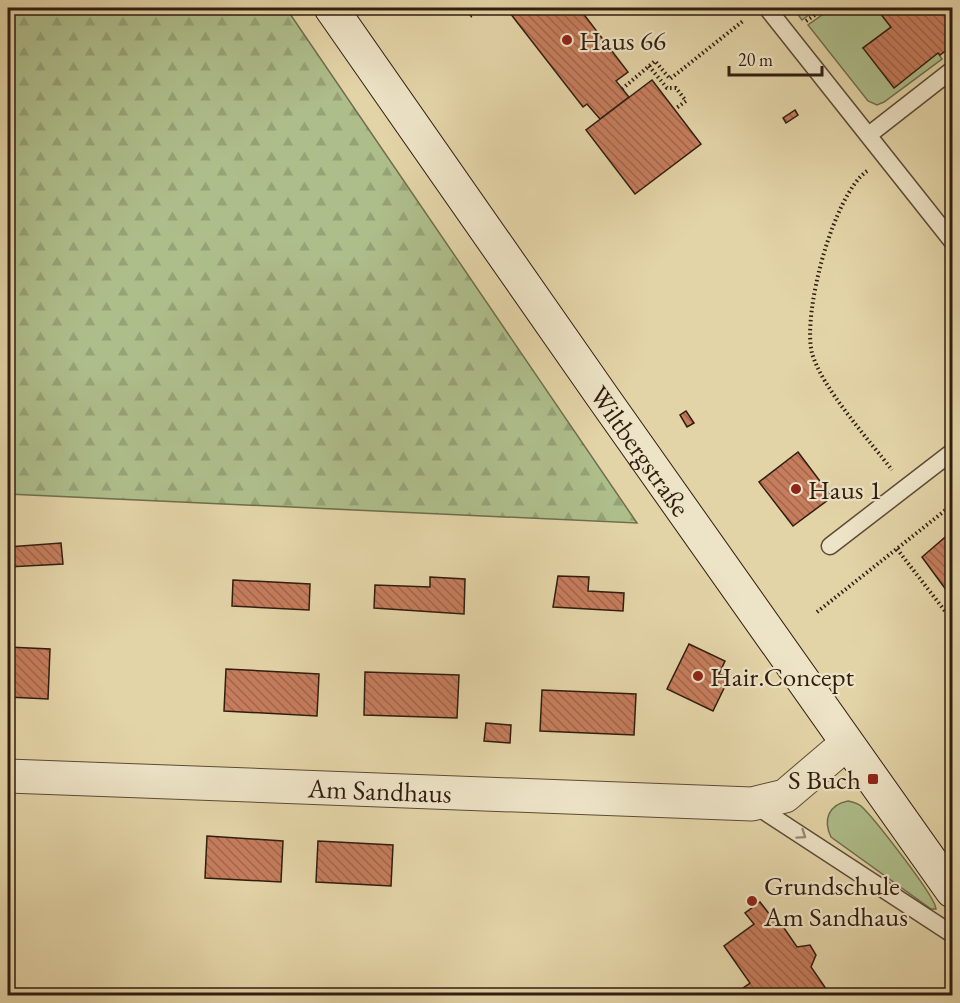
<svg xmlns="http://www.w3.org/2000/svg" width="960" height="1003" font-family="'EB Garamond',serif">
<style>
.grass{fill:#aebe8b;stroke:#6f6e4d;stroke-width:1.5}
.forest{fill:url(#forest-firs);stroke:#6f6e4d;stroke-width:1.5}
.building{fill:url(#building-back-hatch);stroke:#301d0f;stroke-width:1.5}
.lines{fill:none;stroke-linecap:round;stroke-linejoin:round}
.lane-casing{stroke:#5d4b35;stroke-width:19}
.street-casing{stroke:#5d4b35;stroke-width:35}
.secondary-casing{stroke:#301d0f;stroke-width:35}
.path{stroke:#301d0f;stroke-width:4;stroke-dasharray:1.5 3;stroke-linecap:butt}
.lane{stroke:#ede3c6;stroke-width:16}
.street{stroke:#ede3c6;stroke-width:33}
.secondary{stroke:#ede3c6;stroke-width:33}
.oneway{stroke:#988a74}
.poi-dot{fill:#8f2418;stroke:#ede3c6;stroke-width:2}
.labels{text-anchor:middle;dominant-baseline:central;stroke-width:4.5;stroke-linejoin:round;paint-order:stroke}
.poi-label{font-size:27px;fill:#301d0f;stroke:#ede3c6;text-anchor:start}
.street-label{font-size:27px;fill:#301d0f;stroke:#ede3c6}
</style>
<defs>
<pattern id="forest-firs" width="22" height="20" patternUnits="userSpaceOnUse" patternTransform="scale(1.5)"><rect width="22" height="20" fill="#aebe8b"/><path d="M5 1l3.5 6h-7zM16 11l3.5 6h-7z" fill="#96a377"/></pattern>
<pattern id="building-back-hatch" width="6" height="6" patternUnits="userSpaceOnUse" patternTransform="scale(1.5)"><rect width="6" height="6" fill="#c67d5d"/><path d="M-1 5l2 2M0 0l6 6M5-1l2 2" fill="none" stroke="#a1664b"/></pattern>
</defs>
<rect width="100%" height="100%" fill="#e3d4a7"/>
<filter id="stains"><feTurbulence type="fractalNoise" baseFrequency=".00333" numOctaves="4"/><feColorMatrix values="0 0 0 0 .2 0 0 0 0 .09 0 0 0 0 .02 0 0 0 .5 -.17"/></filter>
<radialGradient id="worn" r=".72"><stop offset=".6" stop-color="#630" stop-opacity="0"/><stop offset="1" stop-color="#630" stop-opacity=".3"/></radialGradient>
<!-- grass -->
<g class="grass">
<polygon points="793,8 818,8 802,20"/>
<polygon points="832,8 876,8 891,27 863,48 938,53 942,59 884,102 877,105 868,101 808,25"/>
<path d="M848,801C852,802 857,803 861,806C873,817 936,897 936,909H931L831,837C823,820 828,805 848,801Z"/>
</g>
<!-- forest -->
<polygon class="forest" points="8,8 286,8 637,523 8,494"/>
<!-- building -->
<g class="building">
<polygon points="487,8 497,8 498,9 492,13"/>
<polygon points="506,8 579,8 628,72 616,81 629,97 600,119 587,104 583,107"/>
<polygon points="876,8 952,8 952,46 940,55 938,53 894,88 863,48 891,27"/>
<polygon points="652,80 701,144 635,194 586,130"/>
<polygon points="795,110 798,115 786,123 783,118"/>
<polygon points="686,411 694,423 687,427 680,415"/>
<polygon points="798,452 832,497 793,526 759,482"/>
<polygon points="950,533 952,534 952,598 922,557"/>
<polygon points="61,543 63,564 8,567 8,547"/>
<polygon points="558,576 589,577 588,591 624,593 623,611 553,607"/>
<polygon points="430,577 465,579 464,614 374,608 375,585 430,587"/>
<polygon points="233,580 310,584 309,610 232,606"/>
<polygon points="689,644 725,661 719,674 729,678 713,711 667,689"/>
<polygon points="8,647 50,649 48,699 8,697"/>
<polygon points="226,669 319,674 317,716 224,711"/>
<polygon points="365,672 459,675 457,718 364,715"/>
<polygon points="542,690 636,694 634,735 540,731"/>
<polygon points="486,723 511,725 510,743 484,741"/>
<polygon points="207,836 283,841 281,882 205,878"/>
<polygon points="318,841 393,845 391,886 316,882"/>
<polygon points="760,902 770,915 773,912 797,947 810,945 816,955 811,967 831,996 738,996 736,993 750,983 724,946 754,924 745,913"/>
</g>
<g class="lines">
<defs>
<g id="lane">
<polyline points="767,8 952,241"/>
<polyline points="870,134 952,70"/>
<polyline points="830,546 952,452"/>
<polyline points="753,804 952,934"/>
</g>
<g id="street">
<path id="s1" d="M8,776L752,804L785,796L846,744"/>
</g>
<g id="secondary">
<path id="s2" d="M331,8L602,396L952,891"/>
</g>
</defs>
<!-- lane casing -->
<use href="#lane" class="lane-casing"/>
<!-- street casing -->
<use href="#street" class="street-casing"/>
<!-- secondary casing -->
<use href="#secondary" class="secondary-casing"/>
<!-- path -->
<g class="path">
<polyline points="470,16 482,8"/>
<polyline points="806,21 825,8"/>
<polyline points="649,66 667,88 676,88 686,101 675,109"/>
<polyline points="622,89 655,61 670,79 743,21"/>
<path d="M867,171C833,195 802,314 812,353C821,387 870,441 892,470"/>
<polyline points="897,549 952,620"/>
<polyline points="817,612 952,505"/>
</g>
<!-- lane -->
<use href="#lane" class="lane"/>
<!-- street -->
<use href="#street" class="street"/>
<!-- secondary -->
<use href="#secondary" class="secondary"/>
</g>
<!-- one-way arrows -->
<defs><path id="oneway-chevron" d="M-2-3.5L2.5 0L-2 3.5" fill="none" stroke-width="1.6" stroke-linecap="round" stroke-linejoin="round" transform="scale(1.5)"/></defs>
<use class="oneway" href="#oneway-chevron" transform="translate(802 835) rotate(35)"/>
<!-- markers -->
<g class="poi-dot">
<circle cx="567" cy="40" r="6"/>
<circle cx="796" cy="489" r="6"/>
<circle cx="698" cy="676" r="6"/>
<rect x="867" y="773" width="12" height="12" rx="3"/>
<circle cx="752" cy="901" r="6"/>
</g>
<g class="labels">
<!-- poi labels -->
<g class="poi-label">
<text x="579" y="40">Haus 66</text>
<text x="808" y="489">Haus 1</text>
<text x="710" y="676">Hair.Concept</text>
<text x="861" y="779" text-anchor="end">S Buch</text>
<text x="764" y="885">Grundschule<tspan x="764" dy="31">Am Sandhaus</tspan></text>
</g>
<!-- street labels -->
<g class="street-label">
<text stroke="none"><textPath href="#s2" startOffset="540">Wiltbergstraße</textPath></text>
<text stroke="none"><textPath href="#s1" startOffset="372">Am Sandhaus</textPath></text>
</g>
</g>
<!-- margin -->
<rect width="960" height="1003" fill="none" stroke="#e3d4a7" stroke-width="30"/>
<rect x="9" y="9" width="942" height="985" fill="none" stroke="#301d0f" stroke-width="3"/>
<rect x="15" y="15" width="930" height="973" fill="none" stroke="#301d0f" stroke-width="1.5"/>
<!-- scale -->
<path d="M729 66v9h93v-9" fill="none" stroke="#301d0f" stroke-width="3"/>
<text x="738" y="66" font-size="18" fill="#301d0f" stroke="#ede3c6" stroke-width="4.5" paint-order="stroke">20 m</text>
<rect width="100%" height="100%" filter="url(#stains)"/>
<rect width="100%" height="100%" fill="url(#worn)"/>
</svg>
